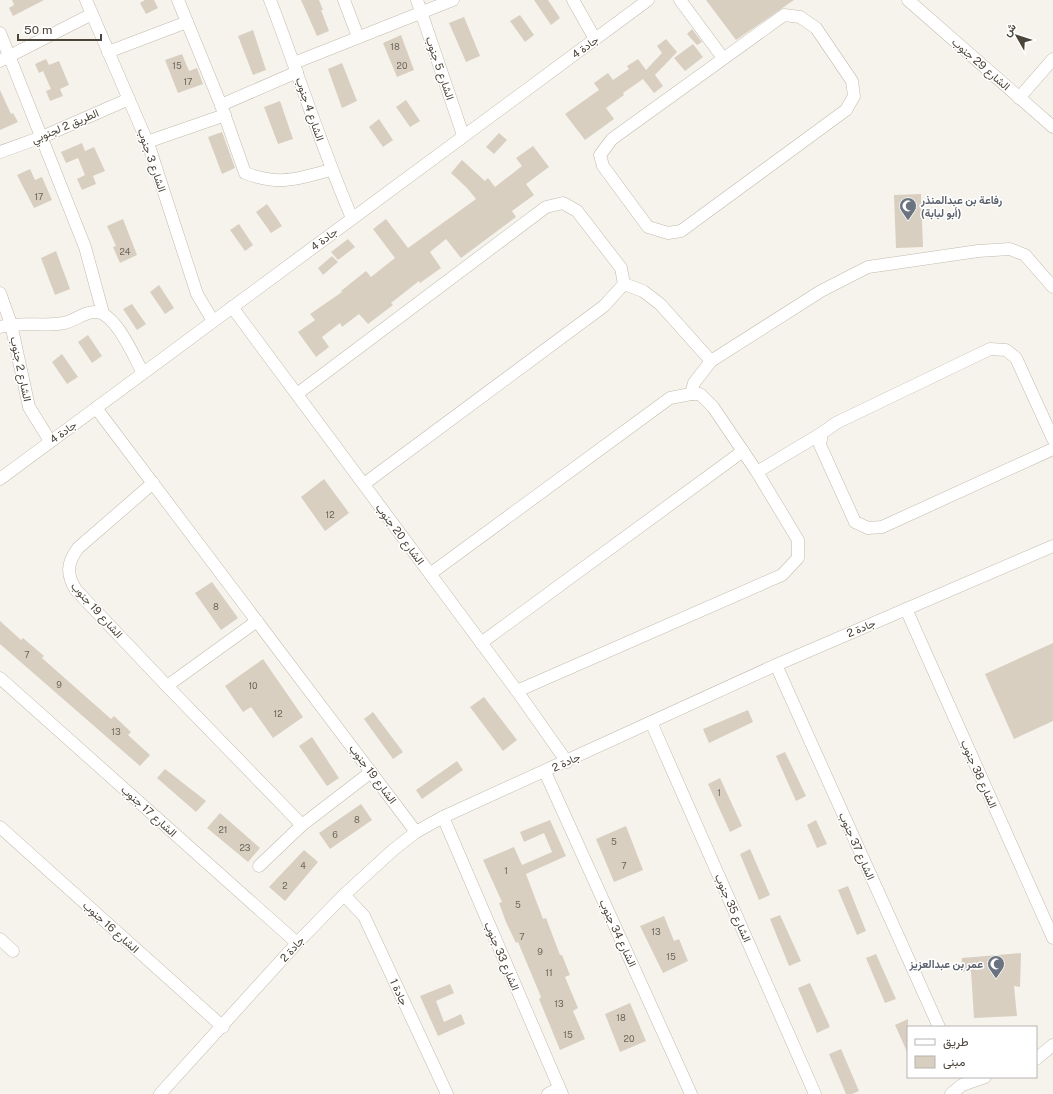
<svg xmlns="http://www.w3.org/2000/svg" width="1053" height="1094" font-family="'Public Sans',Vazirmatn,sans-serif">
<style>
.building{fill:#d8cfc1}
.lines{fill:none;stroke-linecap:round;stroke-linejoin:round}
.minor-casing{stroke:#c2bbae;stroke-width:13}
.minor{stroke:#fff;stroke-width:12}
.labels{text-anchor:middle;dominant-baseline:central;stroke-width:3;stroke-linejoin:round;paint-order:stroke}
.number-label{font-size:9px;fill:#6e675b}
.street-label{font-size:11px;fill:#4b4439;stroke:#fff}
.worship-label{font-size:11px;font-weight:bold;fill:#5b616d;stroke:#fff;text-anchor:start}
</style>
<rect width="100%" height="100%" fill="#f6f3ec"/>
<!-- building -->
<g class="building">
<polygon points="12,0 44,0 13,16 9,8 14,5"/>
<polygon points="145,0 154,0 158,8 146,14 140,3"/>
<polygon points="301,0 319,0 323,10 321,10 329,31 317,36"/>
<polygon points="534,0 548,0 560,18 551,25"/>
<polygon points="706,0 794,0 736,40"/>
<polygon points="520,15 534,35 525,42 510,21"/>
<polygon points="464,17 480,56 466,62 449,23"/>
<polygon points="692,29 702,42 697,45 687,34"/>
<polygon points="253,30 266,70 253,75 238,36"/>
<polygon points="401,35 414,70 397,77 383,43"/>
<polygon points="666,39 677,52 655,75 663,86 654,93 643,79 623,93 624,95 606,108 614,119 585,140 565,114 599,90 594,83 608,73 613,80 629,69 627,66 638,59 646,70 662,53 657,46"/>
<polygon points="693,44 703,57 685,71 674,58"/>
<polygon points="182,54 189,71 197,68 203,84 178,93 165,60"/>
<polygon points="46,59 49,65 59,61 69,85 60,89 63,96 50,101 46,91 51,89 43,71 39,73 35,64"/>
<polygon points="342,63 357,101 342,108 328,69"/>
<polygon points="0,90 11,114 13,113 18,122 0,130"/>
<polygon points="406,100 420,121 410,127 396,107"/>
<polygon points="280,101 293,139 278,144 264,107"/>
<polygon points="379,119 393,140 383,147 369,127"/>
<polygon points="222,132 235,168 222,174 208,137"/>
<polygon points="499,133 507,140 494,154 486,147"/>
<polygon points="82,143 85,151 94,147 105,171 93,176 96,184 82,190 77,179 85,175 78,158 66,163 61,152"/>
<polygon points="533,146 549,167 526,184 534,195 512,211 516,217 461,258 446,239 430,252 441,268 420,283 419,281 391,303 393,305 368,324 359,314 342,327 340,323 322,337 329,347 316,357 298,332 315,320 310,314 342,292 341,291 366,271 371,277 395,258 373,229 386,219 408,248 476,199 467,188 451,173 462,160 485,181 488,178 495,187 522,166 516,158"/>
<polygon points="30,169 35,180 42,177 52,200 34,208 17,175"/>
<polygon points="921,194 923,247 896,248 894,195"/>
<polygon points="267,204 282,226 271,233 256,212"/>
<polygon points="123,219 137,255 120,263 113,247 116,246 107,226"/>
<polygon points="239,224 253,245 245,251 230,230"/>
<polygon points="348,239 355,247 338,260 331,252"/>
<polygon points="56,251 70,289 55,295 41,258"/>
<polygon points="332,256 338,262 323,275 318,268"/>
<polygon points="159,285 174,308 165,314 150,292"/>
<polygon points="132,304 146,324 137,330 123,309"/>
<polygon points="88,335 102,356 92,363 78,342"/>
<polygon points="62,354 78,377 67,384 52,362"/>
<polygon points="324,479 349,513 325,531 301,497"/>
<polygon points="212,582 238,618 221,630 195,593"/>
<polygon points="0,621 21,640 23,638 44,656 42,658 111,719 114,716 131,732 128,735 150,755 140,766 0,644"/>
<polygon points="1053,643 1053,721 1014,739 985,674"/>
<polygon points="263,659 303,717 273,738 251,707 243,712 225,686"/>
<polygon points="484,697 517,740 503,751 470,707"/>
<polygon points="748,710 753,722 709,743 703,729"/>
<polygon points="373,712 403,752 393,759 364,719"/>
<polygon points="312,737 339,778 327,786 299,746"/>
<polygon points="785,752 806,796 796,801 776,756"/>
<polygon points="457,761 463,770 422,799 416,790"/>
<polygon points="165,769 206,801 196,812 157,778"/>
<polygon points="720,778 742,826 730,832 708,784"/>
<polygon points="361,804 372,820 330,849 319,833"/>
<polygon points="220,813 260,848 248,862 207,828"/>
<polygon points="550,820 566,856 526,874 543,919 546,918 560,955 562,955 570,975 565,977 578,1008 573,1011 585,1039 560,1050 539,999 541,997 518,942 516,943 506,922 499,903 502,902 483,860 514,847 522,865 552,852 544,833 524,842 520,832"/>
<polygon points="816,820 827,844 817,848 807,825"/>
<polygon points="626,826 643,870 614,882 596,839"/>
<polygon points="750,849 770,895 759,900 740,854"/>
<polygon points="304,850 318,862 285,901 269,887"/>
<polygon points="848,886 866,931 857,935 838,890"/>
<polygon points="780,915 801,961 789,966 770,919"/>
<polygon points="664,916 674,941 679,939 688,961 663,973 640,926"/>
<polygon points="1021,953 1020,987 1014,986 1017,1016 974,1018 971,971 961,972 962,958"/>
<polygon points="876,954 896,999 885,1003 866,958"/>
<polygon points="810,983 830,1027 817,1033 798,988"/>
<polygon points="450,984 454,993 436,1001 444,1022 461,1014 465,1024 438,1036 420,996"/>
<polygon points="630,1003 646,1041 620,1052 605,1014"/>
<polygon points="908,1019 908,1054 895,1025"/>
<polygon points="841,1049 859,1091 852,1094 846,1094 829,1054"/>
</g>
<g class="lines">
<defs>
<g id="minor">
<polyline points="86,0 149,146 197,294 213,321"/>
<polyline points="178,0 221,105"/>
<path d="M270,0C298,72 321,147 352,218"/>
<polyline points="344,0 358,37"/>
<polyline points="417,0 463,135"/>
<polyline points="573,0 595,39"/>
<polyline points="680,0 723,58"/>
<polyline points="908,0 1053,127"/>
<polygon points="784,15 800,17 816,28 852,81 854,96 846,110 681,231 668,233 648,227 603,166 600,155 612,139"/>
<polyline points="0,33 85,247 103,313"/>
<polyline points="108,52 187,22"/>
<polyline points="0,61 92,14"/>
<polyline points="294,63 453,0"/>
<path d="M297,72L221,105L245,173C281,186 296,179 331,170"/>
<polyline points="1019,98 1053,59"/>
<polyline points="147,142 225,115"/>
<polyline points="0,152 42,137 129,99"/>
<polyline points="624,284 643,291 660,304 711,361"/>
<polyline points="0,293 11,324 29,407 50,441"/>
<polyline points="232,307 517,691 567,762"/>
<path d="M0,327C21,321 43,327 64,323C75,321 85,311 96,312C116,313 134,357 143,373"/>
<polyline points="297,394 546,207 563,203 577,211 621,268 624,284 604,306 364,484"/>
<polyline points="691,394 694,383 711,361 821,291 868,267 978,251 1010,249 1025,255 1053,287"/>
<polyline points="96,408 416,832"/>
<polyline points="1053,439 1016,358 1006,350 990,349 836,423 822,433 820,445 855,522 868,528 882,527 1053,449"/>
<polyline points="757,472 822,433"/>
<polyline points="0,479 648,0"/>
<path d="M153,483L78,548C67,563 66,574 76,590L167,686L302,825"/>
<polyline points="430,574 670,398 691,394 700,394 713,407 757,472 798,540 798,558 782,575 517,691"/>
<polyline points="906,609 1053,938"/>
<polyline points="481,643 743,451"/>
<polyline points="776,665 939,1027"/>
<polyline points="0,678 297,943"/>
<polyline points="167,686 257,621"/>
<polyline points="651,722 815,1094"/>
<polyline points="545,772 691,1094"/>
<polyline points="443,817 562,1094"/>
<polyline points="0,827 223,1027"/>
<polyline points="259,866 302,825 371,772"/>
<polyline points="344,895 364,916 447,1094"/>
<polyline points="0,939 13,951"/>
<polyline points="1036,1059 1053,1045"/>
<polyline points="160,1094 297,943 344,895 393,850 416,832 443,817 776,665 1053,546"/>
<polyline points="548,1094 559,1088"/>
<polyline points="951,1094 962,1085 985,1077"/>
</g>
</defs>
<!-- minor casing -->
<use href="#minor" class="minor-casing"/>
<!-- minor -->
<use href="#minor" class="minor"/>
</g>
<!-- icons -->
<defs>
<symbol id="mosque-pin" viewBox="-11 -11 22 30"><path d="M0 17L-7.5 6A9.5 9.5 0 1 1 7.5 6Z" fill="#6b7280" stroke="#fff"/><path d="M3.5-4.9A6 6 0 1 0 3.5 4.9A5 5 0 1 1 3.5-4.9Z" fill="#fff"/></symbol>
</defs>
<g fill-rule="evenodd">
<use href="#mosque-pin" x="898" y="196" width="20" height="27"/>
<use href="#mosque-pin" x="986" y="954" width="20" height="27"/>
</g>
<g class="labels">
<!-- number labels -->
<g class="number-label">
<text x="395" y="46">18</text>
<text x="177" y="65">15</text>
<text x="402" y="65">20</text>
<text x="188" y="81">17</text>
<text x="39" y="196">17</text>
<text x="125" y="251">24</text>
<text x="330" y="514">12</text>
<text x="216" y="606">8</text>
<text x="27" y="654">7</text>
<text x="59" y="684">9</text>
<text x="253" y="685">10</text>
<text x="278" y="713">12</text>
<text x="116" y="731">13</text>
<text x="719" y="792">1</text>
<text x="357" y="819">8</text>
<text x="223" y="829">21</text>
<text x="335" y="834">6</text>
<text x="614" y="841">5</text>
<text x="245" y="847">23</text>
<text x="303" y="865">4</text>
<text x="624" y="865">7</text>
<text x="506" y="870">1</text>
<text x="285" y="885">2</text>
<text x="518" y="904">5</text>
<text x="656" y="931">13</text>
<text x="522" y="936">7</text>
<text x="540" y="951">9</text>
<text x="671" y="956">15</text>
<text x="549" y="972">11</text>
<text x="559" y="1003">13</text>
<text x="621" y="1017">18</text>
<text x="568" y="1034">15</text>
<text x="629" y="1038">20</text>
</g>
<!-- street labels -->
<g class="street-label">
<text transform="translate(585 47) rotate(-36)">جادة 4</text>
<text transform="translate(981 64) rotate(41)">الشارع 29 جنوب</text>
<text transform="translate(440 68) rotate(71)">الشارع 5 جنوب</text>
<text transform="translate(310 109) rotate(71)">الشارع 4 جنوب</text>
<text transform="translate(65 126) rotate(-23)">الطريق 2 لجنوبي</text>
<text transform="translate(152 160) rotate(71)">الشارع 3 جنوب</text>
<text transform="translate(324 239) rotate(-37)">جادة 4</text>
<text transform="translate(21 369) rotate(78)">الشارع 2 جنوب</text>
<text transform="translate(63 432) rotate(-36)">جادة 4</text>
<text transform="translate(400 534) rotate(53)">الشارع 20 جنوب</text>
<text transform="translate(97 610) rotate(48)">الشارع 19 جنوب</text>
<text transform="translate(861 628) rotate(-23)">جادة 2</text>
<text transform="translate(566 762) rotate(-25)">جادة 2</text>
<text transform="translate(373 774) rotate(53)">الشارع 19 جنوب</text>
<text transform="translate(979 774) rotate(66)">الشارع 38 جنوب</text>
<text transform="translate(149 811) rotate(42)">الشارع 17 جنوب</text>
<text transform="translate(857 846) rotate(66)">الشارع 37 جنوب</text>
<text transform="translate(733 908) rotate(66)">الشارع 35 جنوب</text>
<text transform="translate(111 927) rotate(42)">الشارع 16 جنوب</text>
<text transform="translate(618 933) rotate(65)">الشارع 34 جنوب</text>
<text transform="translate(292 949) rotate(-48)">جادة 2</text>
<text transform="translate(502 956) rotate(67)">الشارع 33 جنوب</text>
<text transform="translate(399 992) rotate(65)">جادة 1</text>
</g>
<!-- worship labels -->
<g class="worship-label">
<text x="921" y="200">رفاعة بن عبدالمنذر<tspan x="921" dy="13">(أبو لبابة)</tspan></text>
<text x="983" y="964" text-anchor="end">عمر بن عبدالعزيز</text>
</g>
</g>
<!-- legend -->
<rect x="907" y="1026" width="130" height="52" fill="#ffffff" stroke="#b7b4b0"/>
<rect x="915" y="1039" width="20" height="6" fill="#ffffff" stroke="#b7b4b0"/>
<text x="943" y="1046" font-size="12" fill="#4b4439">طريق</text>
<rect x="915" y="1056" width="20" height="12" fill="#d8cfc1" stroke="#b7b4b0"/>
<text x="943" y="1066" font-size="12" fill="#4b4439">مبنى</text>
<!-- north arrow -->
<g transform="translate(1017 36) rotate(309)" stroke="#ffffff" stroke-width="3" paint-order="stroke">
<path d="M0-3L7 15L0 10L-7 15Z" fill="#4b4439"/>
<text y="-6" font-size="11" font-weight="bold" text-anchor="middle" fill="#4b4439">ش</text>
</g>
<!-- scale -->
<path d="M18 34v6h83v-6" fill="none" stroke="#4b4439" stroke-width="2"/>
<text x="24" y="34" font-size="12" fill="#4b4439" stroke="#ffffff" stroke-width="3" paint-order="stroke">50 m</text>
</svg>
